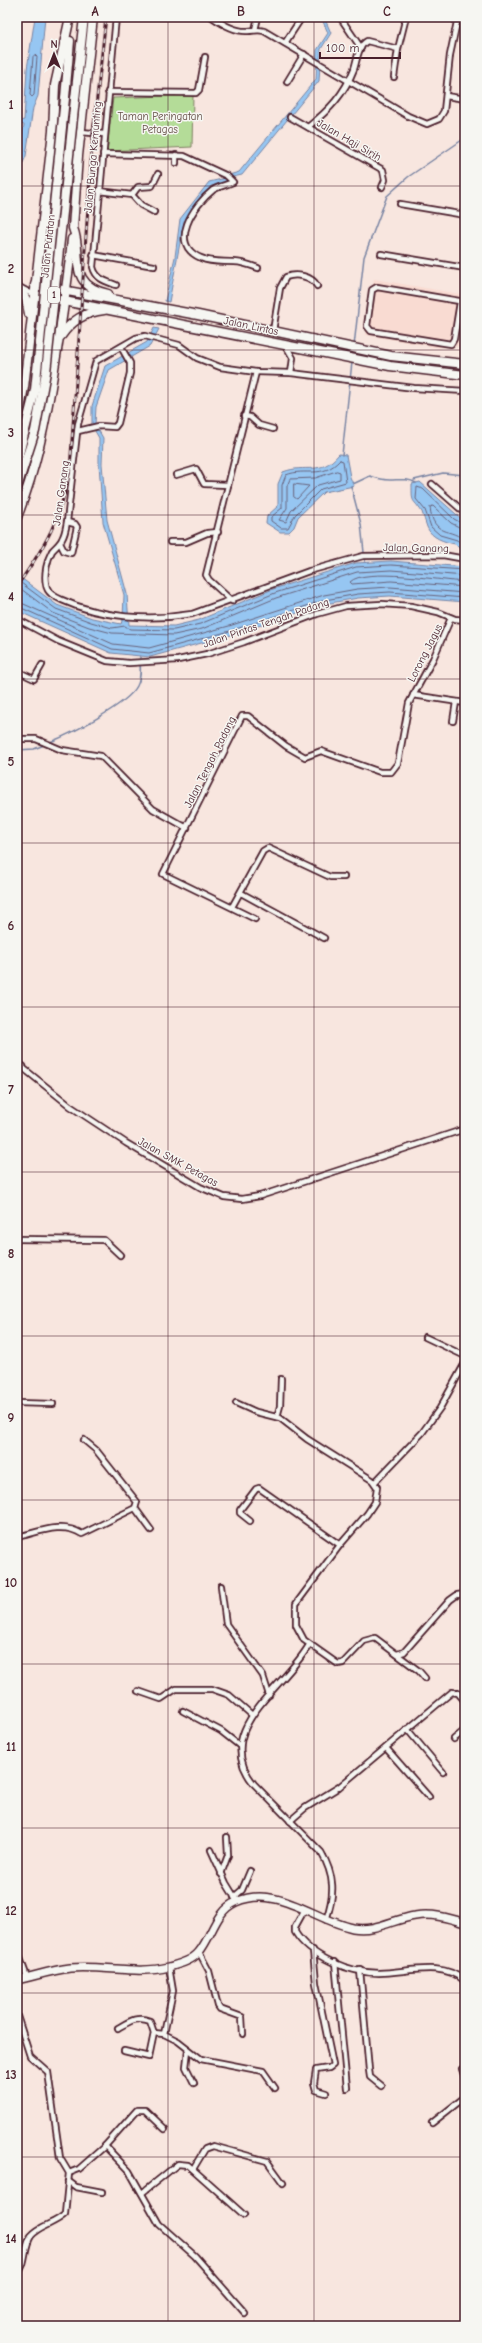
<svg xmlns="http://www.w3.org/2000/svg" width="482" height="2343" font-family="'Comic Neue',sans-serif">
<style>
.built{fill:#f9dbd2}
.green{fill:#b4dc98;stroke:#7f7e62}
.water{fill:#96c6f2;stroke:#7883a2}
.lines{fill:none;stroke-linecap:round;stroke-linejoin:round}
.shore{stroke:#68627b;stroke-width:1}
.stream{stroke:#7883a2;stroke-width:1.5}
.minor-casing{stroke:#4a1f2b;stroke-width:8}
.secondary-casing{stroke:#4a1f2b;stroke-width:10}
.trunk-casing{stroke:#4a1f2b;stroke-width:11}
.minor{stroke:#f6f6f2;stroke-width:4.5}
.secondary{stroke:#f6f6f2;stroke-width:7}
.trunk{stroke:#f6f6f2;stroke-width:8}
.rail-casing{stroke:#4a1f2b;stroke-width:3}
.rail{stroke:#f6f6f2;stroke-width:1.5;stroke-dasharray:4.5;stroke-linecap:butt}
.trunk-bridge-casing{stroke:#4a1f2b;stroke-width:11;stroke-linecap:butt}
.trunk-bridge{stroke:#f6f6f2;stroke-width:8}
.grid{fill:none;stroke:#4a1f2b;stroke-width:1;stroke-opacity:0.55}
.labels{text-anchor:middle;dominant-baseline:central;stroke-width:3;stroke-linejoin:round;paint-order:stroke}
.shield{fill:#f6f6f2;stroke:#7e6067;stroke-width:1}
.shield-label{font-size:10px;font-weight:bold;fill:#4a1f2b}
.park-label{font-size:11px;fill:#644e46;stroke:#f6f6f2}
.street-label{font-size:11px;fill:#4a1f2b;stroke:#f6f6f2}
.neatline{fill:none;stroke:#4a1f2b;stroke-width:1.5}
.grid-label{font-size:13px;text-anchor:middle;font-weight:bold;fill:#4a1f2b}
</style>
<rect width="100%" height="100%" fill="#f8e6df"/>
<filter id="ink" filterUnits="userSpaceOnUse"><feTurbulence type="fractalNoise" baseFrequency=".025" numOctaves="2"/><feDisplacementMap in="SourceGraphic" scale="8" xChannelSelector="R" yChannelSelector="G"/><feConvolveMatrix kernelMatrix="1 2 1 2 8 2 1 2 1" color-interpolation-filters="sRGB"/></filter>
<g filter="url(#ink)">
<!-- built -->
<polygon class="built" points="374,279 465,295 465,340 463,347 441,345 440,348 366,335 366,324"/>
<!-- green -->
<polygon class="green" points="193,95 192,147 107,151 113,98"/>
<!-- water -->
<g class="water">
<polygon points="35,17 45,17 38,96 33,108 26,156 19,172 17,183 17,156 24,125 20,124 19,121 24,120 27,69"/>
<polygon points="321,17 324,17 331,33 321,49 319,81 242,175 233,177 229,182 211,186 184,221 169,302 165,301 175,257 180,219 209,182 226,178 229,175 239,172 316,79 317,50 328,33"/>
<polygon points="154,328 159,329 150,346 109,370 96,407 95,424 103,438 102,464 107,520 127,594 129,625 174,626 199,620 273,589 356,563 391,561 465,567 465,602 390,596 358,598 325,604 231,635 150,657 111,653 20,612 17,609 17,575 57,605 92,618 121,624 123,618 124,595 103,522 99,464 99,438 92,426 92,406 105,366 147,342"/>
<path d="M339,454L346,455L350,477L354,486L324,492L298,517L294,527L289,532H280L266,523L267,516L278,506V484L283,472C306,463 320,477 339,454Z"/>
<path d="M420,482L465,522V551L459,548L455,544C445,542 431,538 427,527C425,522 424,517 422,512C412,497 412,505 412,484Z"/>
</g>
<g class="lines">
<!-- shore -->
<g class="shore">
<polygon points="35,55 37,57 34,95 32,97 30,95 33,57"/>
<path d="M340,460L343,461L346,482L321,489L295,515L288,528H281L271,521V517L282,508V485L286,475C306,467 322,480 340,460Z"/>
<polygon points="337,471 340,472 340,479 318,485 291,511 286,522 279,520 287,508 287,486 290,479 315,478"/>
<polygon points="294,484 309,486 297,499 294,497"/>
<polyline points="465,525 454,519 423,489 417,487 416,499 425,510 431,527 440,535 457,540 465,547"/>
<path d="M465,530L451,523L433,506L430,507C433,538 452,527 465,541"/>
<polyline points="17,580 56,609 91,622 112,628 125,626 130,629 174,630 200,624 275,593 356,567 391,565 465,570"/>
<path d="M465,582C444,581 364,567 350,582L352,584L391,581L465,587"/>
<polyline points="17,586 53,613 89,627 112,633 174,635 202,629 276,598 357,572 391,570 465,576"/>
<polyline points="17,601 113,644 149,648 229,626 324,595 357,589 390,587 465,593"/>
<polyline points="17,606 112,649 149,653 230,631 325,600 358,594 390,592 465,598"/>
</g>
<!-- stream -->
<g class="stream">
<polyline points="354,346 364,257 387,196 408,177 465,138"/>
<polyline points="342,455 352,362"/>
<polyline points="414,480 443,473 465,475"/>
<path d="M353,484L370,476C376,478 383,480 390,480C399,480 408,478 416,483"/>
<polyline points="351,486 361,524 365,562"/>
<path d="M50,742C69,735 128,704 137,686C142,677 140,666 140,656"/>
<polyline points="17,750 34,749 44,745"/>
</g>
<defs>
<g id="minor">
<path d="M116,17L93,267C96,279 105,281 116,285"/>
<path d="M212,17C222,24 236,32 248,31C254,31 258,29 264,31L408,116L427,124L439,119L444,111L450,55L458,17"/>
<polyline points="340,17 361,48"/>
<polyline points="255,30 258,17"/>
<polyline points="285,43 302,17"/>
<polyline points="398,49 406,17"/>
<polyline points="287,82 304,54"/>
<polyline points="108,92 196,93 199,90 205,57"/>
<polyline points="446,96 465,99"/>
<polyline points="290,117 383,170 385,180 382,187"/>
<path d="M308,127C329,110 344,95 354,69C357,60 358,46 367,41L398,49L394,77"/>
<polyline points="81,132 104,134"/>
<path d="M103,154L184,156L227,176L233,182C227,185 219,186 213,190C194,205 167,244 201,258C212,263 223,261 234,262C242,262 250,265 258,268"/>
<polyline points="176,155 176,163"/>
<polyline points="99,191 132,195 141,205 154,212"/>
<polyline points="132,195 138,187 152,186 158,174"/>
<polyline points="400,204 465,215"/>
<polyline points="381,254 465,268"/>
<polyline points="93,255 154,266"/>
<polyline points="21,288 34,295"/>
<polyline points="460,302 454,339 451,344 371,331 367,326 372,290 377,287 465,302"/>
<path d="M273,331L280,288L286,277C296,273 312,276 317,286"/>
<path d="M286,346L293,358L291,373L256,372L220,367L197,358L179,345L145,336L136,338L96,361L78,424L67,522C66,528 65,534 62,539C60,544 55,547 52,551C47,560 44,574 46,584C47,593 55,597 62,600C101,618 150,621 192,614L309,571L363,556L443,555L465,559"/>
<polyline points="291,373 414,388 465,391"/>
<polyline points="244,416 250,417 259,425 273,429"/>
<polyline points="78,431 99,426 115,427 118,423 130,373 130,363 121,347"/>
<polyline points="176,475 196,469 204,484 228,485"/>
<polyline points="432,484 465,513"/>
<polyline points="170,542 186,542 207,533 218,532"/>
<polyline points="60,543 64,551 71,553 77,527 75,524 67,522"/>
<polyline points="232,601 209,580 206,575 256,372"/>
<polyline points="17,619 58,641 107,661 129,663 178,660 207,654 244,642 317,614 346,606 382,604 411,606 438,612 455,619 465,620"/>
<polyline points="17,671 34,679 42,665"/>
<polyline points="413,695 465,703"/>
<polyline points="453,721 456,702"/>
<polyline points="17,739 36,739 62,750 101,756 153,809 187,828"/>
<polyline points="241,893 324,938"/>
<polyline points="232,907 263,851 268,848 330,877 344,877"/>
<polyline points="255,919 163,874 242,716 248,716 286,746 305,757 321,751 380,772 391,772 398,763 409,703 433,659 451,618"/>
<polyline points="17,1063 70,1106 126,1143 200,1187 224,1197 242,1199 260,1196 465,1129"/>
<polyline points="17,1075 23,1066"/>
<polyline points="17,1239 104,1240 120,1255"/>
<polyline points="425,1337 465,1356"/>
<polyline points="17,1403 53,1404"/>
<polyline points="236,1403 256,1412 280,1418 307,1439 372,1480 377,1487 375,1502 367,1514 340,1545 296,1604 296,1625 304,1640 338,1664 343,1663 364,1641 375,1638 419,1671 425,1678"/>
<polyline points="277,1417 280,1406 281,1379"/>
<polyline points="375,1482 422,1433 440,1408 465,1363"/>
<polyline points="135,1508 151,1530"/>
<polyline points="250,1521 240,1513 240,1510 256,1489 259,1488 340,1545"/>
<path d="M17,1537C39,1532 62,1521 82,1534L135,1508L137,1502L96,1450L84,1440"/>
<polyline points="221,1586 226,1624 263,1676 269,1695"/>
<path d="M309,1645C284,1689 210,1730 254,1784L321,1852C335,1876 335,1894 326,1920"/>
<polyline points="397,1654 404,1652 450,1600 457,1595 465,1594"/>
<polyline points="138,1691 161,1699 176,1689 212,1689 229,1695 252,1715"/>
<polyline points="183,1711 221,1731 240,1746"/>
<polyline points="407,1729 443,1772"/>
<polyline points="454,1739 465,1730"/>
<polyline points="386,1748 429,1797"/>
<polyline points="290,1821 305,1808 339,1787 452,1692 458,1693 465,1701"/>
<polyline points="211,1850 226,1883 237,1901"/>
<polyline points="221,1874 228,1855 227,1837"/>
<polyline points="234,1897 242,1890 250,1871"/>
<path d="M305,1909L295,1927V1932C310,1957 350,1973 379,1973C407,1973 441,1960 465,1981"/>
<polyline points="17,1950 27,1977"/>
<polyline points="313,1950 316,1983 333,2065 329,2068 316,2070 314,2083 316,2090 326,2093"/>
<polyline points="199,1952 209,1971 218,2006 220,2009 242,2017 243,2034"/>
<polyline points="335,1962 347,2088"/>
<polyline points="169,1967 173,1991 164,2034 178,2041 201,2059 263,2071 275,2088"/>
<polyline points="360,1970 369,2070 370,2077 381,2086"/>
<path d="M17,2016L30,2056L48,2072L60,2158L69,2173L65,2214C55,2224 40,2225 31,2236C23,2248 27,2265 17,2274"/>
<path d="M118,2028C130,2021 137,2016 150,2021L154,2033"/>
<polyline points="188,2050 186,2067 194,2083"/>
<polyline points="124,2051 149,2057 154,2033 164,2034"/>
<polyline points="462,2069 465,2078"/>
<polyline points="432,2123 465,2097"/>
<polyline points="105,2146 129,2171 159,2224 195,2256 245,2313"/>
<polyline points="193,2169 205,2149 213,2146 267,2161 283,2183"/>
<polyline points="69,2173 79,2169 105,2146 137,2110 145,2110 165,2129"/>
<polyline points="68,2181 76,2187 102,2192"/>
<polyline points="142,2193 178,2164 188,2165 244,2215"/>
</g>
<path id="secondary" d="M17,1980C35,1976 52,1970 70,1968C104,1965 136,1975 169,1967C179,1964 192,1961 199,1952C212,1937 215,1911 236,1902C277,1884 314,1920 353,1928C375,1932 394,1919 415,1916C432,1913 449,1918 465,1923"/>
<g id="trunk">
<path d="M93,17L78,156L73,228C84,255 65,284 108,294"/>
<polyline points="65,98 70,41"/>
<polyline points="75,99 84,17"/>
<polyline points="35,285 198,315 391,356 465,364"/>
<polyline points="17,286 26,299 29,314"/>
<polyline points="34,295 390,366 465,375"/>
<path d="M61,336C71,321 86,312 104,310"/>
<polyline points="17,425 24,387 53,131 55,85 70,17"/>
<path d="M17,517C36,469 46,420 54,369C61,325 68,282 72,239"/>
</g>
</defs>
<!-- minor casing -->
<use href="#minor" class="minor-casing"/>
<!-- secondary casing -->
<use href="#secondary" class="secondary-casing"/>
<!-- trunk casing -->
<use href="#trunk" class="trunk-casing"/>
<!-- minor -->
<use href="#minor" class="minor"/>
<!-- secondary -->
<use href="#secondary" class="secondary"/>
<!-- trunk -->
<use href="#trunk" class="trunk"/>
<defs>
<path id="rail" d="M17,586C46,545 61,519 70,469L93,133L106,17"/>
</defs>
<!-- rail casing -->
<use href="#rail" class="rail-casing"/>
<!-- rail -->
<use href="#rail" class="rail"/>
<defs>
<g id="trunk-bridge">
<polyline points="17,462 35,390 65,98"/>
<polyline points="17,487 35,431 46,372 75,99"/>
</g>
</defs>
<!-- trunk-bridge casing -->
<use href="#trunk-bridge" class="trunk-bridge-casing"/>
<!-- trunk-bridge -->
<use href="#trunk-bridge" class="trunk-bridge"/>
</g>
</g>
<!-- grid -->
<path class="grid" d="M168,17V2326M314,17V2326M17,186H465M17,350H465M17,515H465M17,679H465M17,843H465M17,1007H465M17,1172H465M17,1336H465M17,1500H465M17,1664H465M17,1828H465M17,1993H465M17,2157H465"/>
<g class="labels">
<!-- shield labels -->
<rect class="shield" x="48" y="287" width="12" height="16" rx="3"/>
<g class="shield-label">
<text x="54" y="295">1</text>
</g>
<!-- park labels -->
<g class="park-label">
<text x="160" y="116">Taman Peringatan<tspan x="160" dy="13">Petagas</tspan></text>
</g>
<!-- street labels -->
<g class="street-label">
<text transform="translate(349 140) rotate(30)">Jalan Haji Sirih</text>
<text transform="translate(93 157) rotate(-85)">Jalan Bunga Kemunting</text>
<text transform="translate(48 246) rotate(-84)">Jalan Putatan</text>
<text transform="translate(251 326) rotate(12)">Jalan Lintas</text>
<text transform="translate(61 493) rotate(-82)">Jalan Ganang</text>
<text transform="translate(416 548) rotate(1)">Jalan Ganang</text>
<text transform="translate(266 623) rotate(-19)">Jalan Pintas Tengah Padang</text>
<text transform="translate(425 653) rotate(-63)">Lorong Jagus</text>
<text transform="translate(210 762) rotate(-63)">Jalan Tengah Padang</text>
<text transform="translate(178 1162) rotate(29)">Jalan SMK Petagas</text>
</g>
</g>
<!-- margin -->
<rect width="482" height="2343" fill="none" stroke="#f6f6f2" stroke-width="44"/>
<!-- north arrow -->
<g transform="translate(54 54)" stroke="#f6f6f2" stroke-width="3" paint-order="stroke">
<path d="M0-3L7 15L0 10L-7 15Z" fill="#4a1f2b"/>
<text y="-6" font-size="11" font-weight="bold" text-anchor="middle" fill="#4a1f2b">N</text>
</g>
<!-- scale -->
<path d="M320 52v6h80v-6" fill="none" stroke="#4a1f2b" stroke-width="2"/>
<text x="326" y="52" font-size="12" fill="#4a1f2b" stroke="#f6f6f2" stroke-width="3" paint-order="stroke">100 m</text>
<rect x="22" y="22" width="438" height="2299" class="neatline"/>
<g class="grid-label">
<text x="95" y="16">A</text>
<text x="241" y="16">B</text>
<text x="387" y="16">C</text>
<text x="11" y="109">1</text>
<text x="11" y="273">2</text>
<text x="11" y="437">3</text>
<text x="11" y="601">4</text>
<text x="11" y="766">5</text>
<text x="11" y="930">6</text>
<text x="11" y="1094">7</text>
<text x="11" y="1258">8</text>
<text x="11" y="1422">9</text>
<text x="11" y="1587">10</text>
<text x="11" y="1751">11</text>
<text x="11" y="1915">12</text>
<text x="11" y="2079">13</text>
<text x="11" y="2243">14</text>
</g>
</svg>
